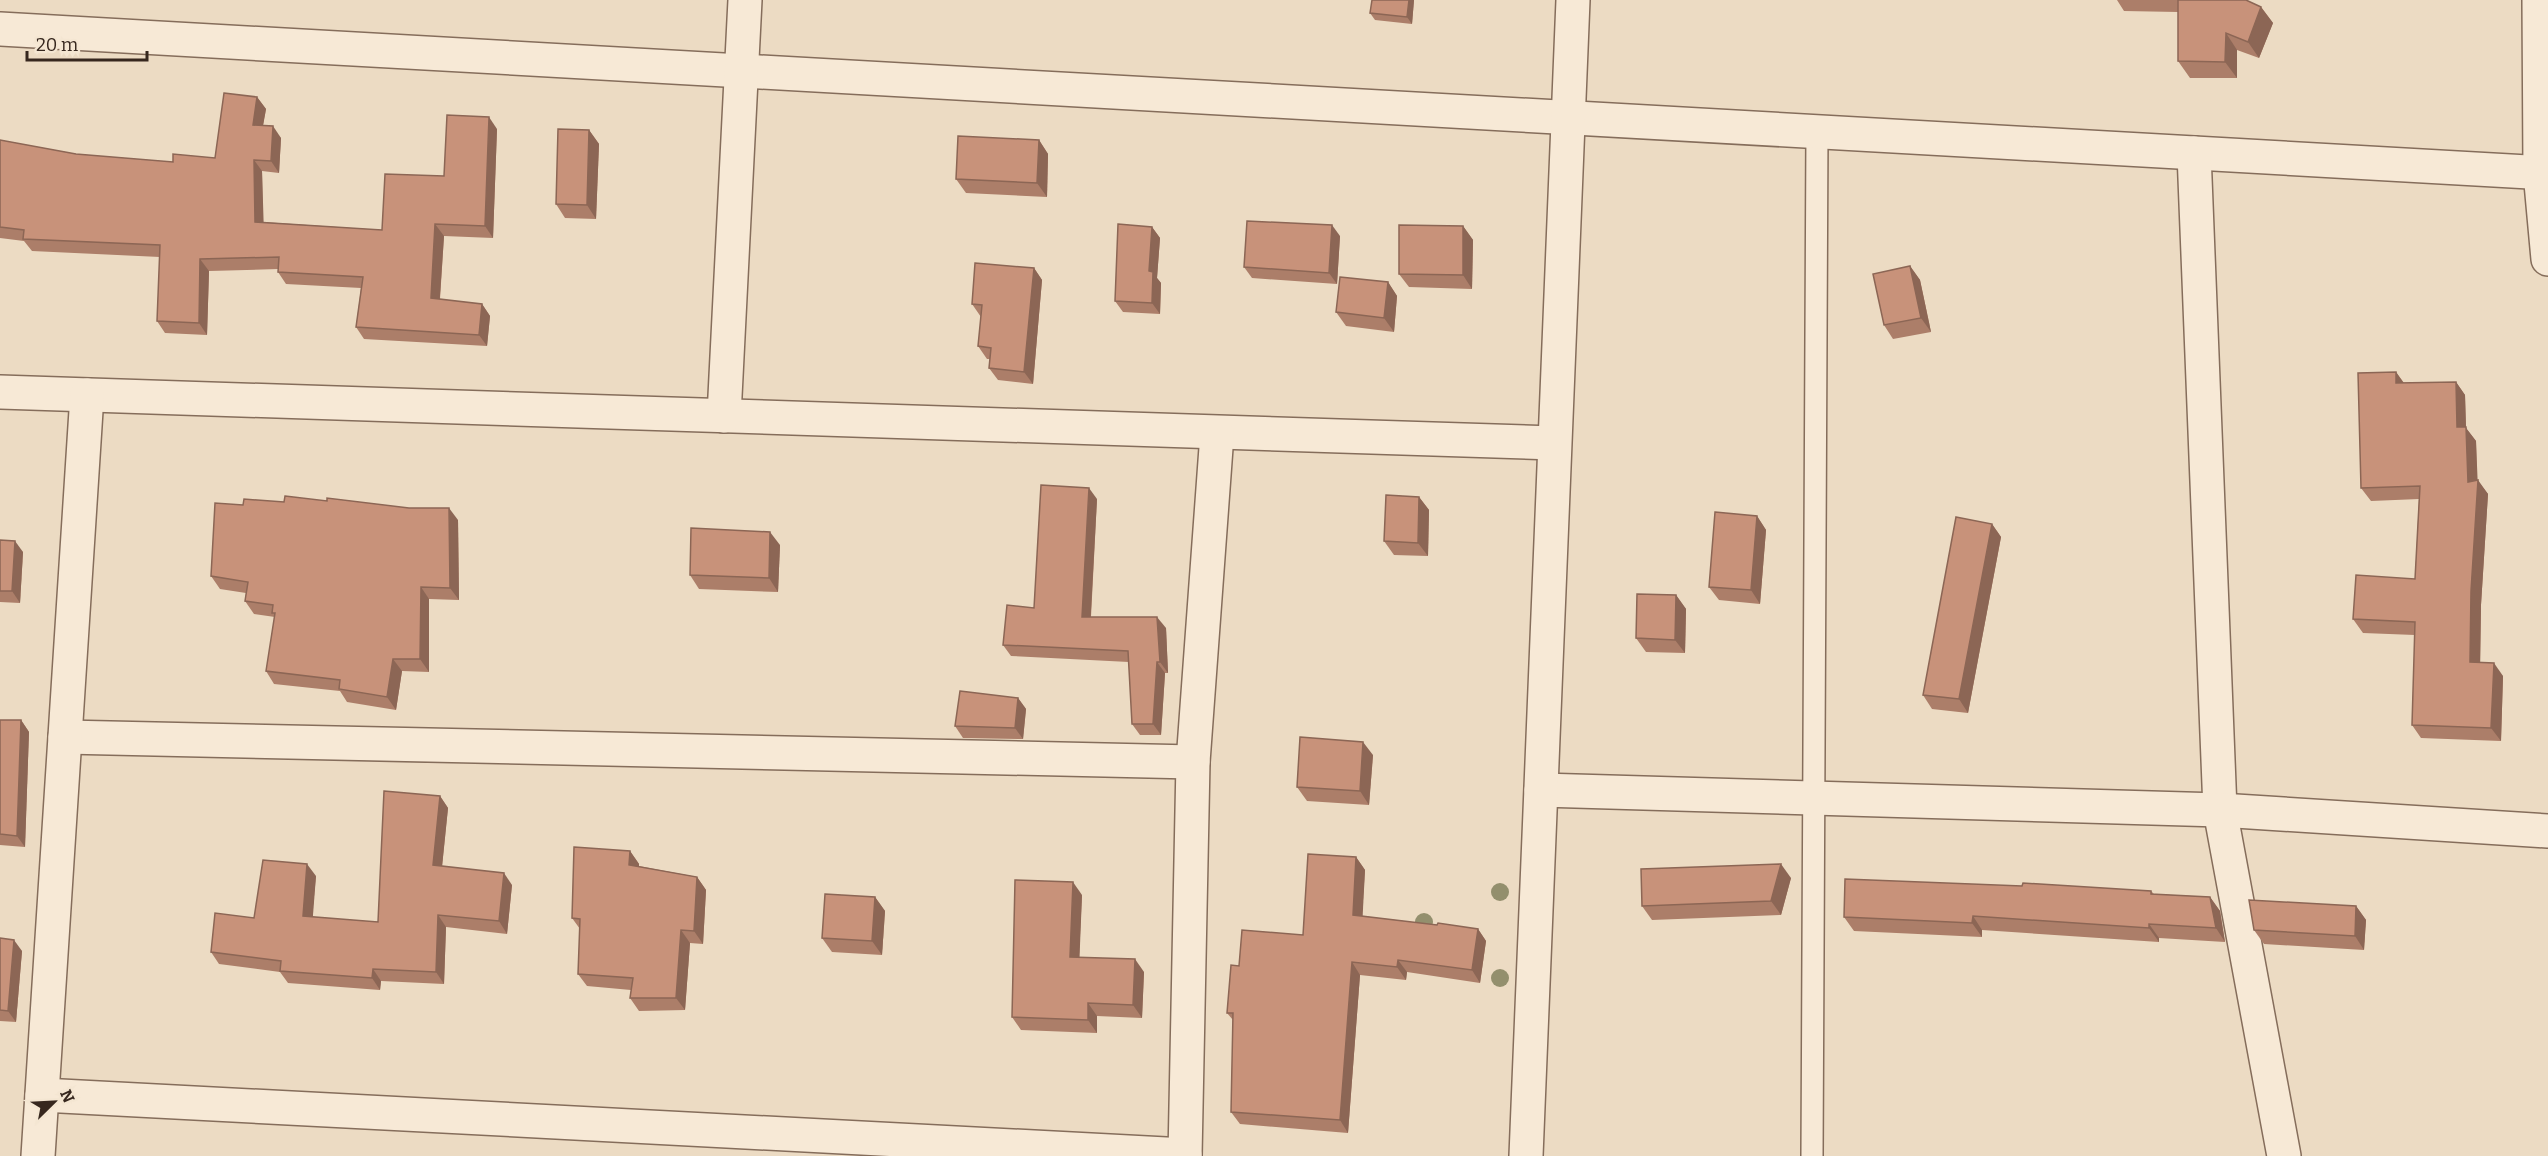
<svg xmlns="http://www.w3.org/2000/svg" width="2548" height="1156" font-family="Bitter,serif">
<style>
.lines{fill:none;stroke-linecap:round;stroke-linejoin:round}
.lane-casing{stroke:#856d5b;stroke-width:24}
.street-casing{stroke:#856d5b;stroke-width:36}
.lane{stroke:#f7e9d6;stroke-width:21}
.street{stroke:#f7e9d6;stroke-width:33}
.tree{fill:#938f6d}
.wall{fill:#ac7e69}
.shaded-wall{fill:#8c6655}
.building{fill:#c8927a;stroke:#8c6655;stroke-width:1.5}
</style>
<rect width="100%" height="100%" fill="#ecdbc3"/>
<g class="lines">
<defs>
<polyline id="lane" points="1812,1156 1817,131"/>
<g id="street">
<polyline points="2539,0 2540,172 2548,259"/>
<polyline points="0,29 2548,173"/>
<polyline points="2194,153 2220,810 2284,1156"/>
<polyline points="0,392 1554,443"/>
<polyline points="724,416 745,0"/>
<polyline points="65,737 1193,762"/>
<polyline points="1541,790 2220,810 2548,831"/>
<polyline points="42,1095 1185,1155"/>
<polyline points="38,1156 87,395"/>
<polyline points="1185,1156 1193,762 1217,434"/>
<polyline points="1526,1156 1573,0"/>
</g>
</defs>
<!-- lane casing -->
<use href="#lane" class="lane-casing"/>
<!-- street casing -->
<use href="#street" class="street-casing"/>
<!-- lane -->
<use href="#lane" class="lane"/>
<!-- street -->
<use href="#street" class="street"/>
</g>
<!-- trees -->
<g class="tree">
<circle cx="1500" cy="892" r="9"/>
<circle cx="1424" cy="922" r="9"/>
<circle cx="1500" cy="978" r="9"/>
</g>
<!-- wall -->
<g class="wall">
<polygon points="1414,0 1412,24 1375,20 1370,13"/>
<polygon points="2117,0 2246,0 2261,7 2273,23 2259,58 2237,50 2237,78 2190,78 2178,61 2178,12 2124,11"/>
<polygon points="257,97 266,109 263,125 281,138 279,173 262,171 263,222 382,230 497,129 493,238 444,236 440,299 482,304 490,316 487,346 364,339 356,327 361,288 286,284 278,272 278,269 209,271 207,335 165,333 157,321 160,257 32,251 24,241 0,238 0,140 76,154 173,162 215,158"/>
<polygon points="589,130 599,144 596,219 565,218 556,204"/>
<polygon points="1039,140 1048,154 1047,197 966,193 956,179"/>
<polygon points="1463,226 1473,240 1472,289 1409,287 1399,274"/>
<polygon points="1152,227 1160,238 1157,278 1161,283 1160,314 1123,312 1115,301"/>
<polygon points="1340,236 1337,284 1252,278 1244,267"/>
<polygon points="1910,266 1920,280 1931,332 1893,339 1884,325"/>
<polygon points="1034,268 1042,280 1033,384 998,380 989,368 990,359 987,359 978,346 981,317 972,304"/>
<polygon points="1388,282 1397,296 1394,332 1346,326 1336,312"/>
<polygon points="2396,372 2404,383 2456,382 2465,395 2466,428 2476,441 2477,480 2488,494 2481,605 2480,662 2503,676 2501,741 2421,738 2412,725 2415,635 2363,633 2353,619 2415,579 2419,499 2371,501 2361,488"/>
<polygon points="1419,497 1429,510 1428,556 1394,555 1384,541"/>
<polygon points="1097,499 1091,617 1166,628 1168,673 1165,673 1161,735 1140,735 1132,724 1129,662 1011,656 1003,645 1034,608"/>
<polygon points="1757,516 1766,530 1760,604 1719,600 1709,587"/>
<polygon points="458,520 459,600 429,599 429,672 402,671 396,710 347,702 340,691 274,684 266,671 275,617 254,614 245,601 246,593 220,589 211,576"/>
<polygon points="1992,524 2001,537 1968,713 1932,709 1923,695"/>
<polygon points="0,540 23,552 20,603 0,602"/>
<polygon points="780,545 778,592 699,589 690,575"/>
<polygon points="1676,595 1686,609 1685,653 1646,652 1636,638"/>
<polygon points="1018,698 1026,709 1023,739 963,738 955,726"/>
<polygon points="0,720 21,720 29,732 25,847 0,845"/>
<polygon points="1373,755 1369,805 1307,801 1297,787"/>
<polygon points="440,796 448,808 442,866 512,885 507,934 446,927 444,984 381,981 380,990 288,983 280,972 219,964 211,952 316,876 312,917 378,922"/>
<polygon points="630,851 639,864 639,866 697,877 706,890 703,944 690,943 685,1010 639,1011 630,998 631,990 587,986 578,974 580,929 572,918"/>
<polygon points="1356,857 1365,870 1362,916 1437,925 1478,929 1486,941 1480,983 1407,972 1406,980 1360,975 1348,1133 1240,1124 1231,1112 1233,1020 1227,1013 1303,935"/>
<polygon points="1791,878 1781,915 1652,920 1642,906"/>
<polygon points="2151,891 2154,894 2210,897 2220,911 2225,942 2159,938 2159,942 1982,930 1982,937 1854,931 1844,917"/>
<polygon points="1082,895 1079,957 1144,972 1142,1018 1097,1016 1097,1033 1021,1030 1012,1017"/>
<polygon points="875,897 885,911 882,955 832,952 822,938"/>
<polygon points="2356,906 2366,920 2364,950 2264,944 2254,930"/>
<polygon points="0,938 22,951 16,1022 0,1021"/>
</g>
<!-- shaded-wall -->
<g class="shaded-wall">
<polygon points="1409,0 1414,0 1412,24 1407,17"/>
<polygon points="2261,7 2273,23 2259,58 2248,42"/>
<polygon points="2226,33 2237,50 2237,78 2225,62"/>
<polygon points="257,97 266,109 261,137 253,125"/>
<polygon points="489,117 497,129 493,238 485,226"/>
<polygon points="273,126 281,138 279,173 271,161"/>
<polygon points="589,130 599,144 596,219 587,205"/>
<polygon points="1039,140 1048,154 1047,197 1037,183"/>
<polygon points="254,160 262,171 264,234 255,222"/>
<polygon points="435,224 444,236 439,310 431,298"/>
<polygon points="1332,225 1340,236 1337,284 1329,273"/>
<polygon points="1463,226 1473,240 1472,289 1463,275"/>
<polygon points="1152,227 1160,238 1157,278 1161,283 1160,314 1152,303 1149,271"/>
<polygon points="200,259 209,271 207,335 199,323"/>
<polygon points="1910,266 1920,280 1931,332 1921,318"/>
<polygon points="1034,268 1042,280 1033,384 1024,372"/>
<polygon points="1388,282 1397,296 1394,332 1384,318"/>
<polygon points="482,304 490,316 487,346 479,335"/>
<polygon points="2396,372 2405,385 2396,383"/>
<polygon points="2456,382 2465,395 2466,428 2476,441 2478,490 2478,480 2488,494 2481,605 2480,675 2470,662 2468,482 2457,427"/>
<polygon points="1089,488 1097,499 1090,629 1082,617"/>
<polygon points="1419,497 1429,510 1428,556 1418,543"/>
<polygon points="449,508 458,520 459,600 450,588"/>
<polygon points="1757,516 1766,530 1760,604 1751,590"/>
<polygon points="1992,524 2001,537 1968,713 1959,699"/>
<polygon points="770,532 780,545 778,592 769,578"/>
<polygon points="15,541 23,552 20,603 12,591"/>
<polygon points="421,587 429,599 429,672 420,659"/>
<polygon points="1676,595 1686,609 1685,653 1675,640"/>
<polygon points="1157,617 1166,628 1168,673 1160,662"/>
<polygon points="393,659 402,671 396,710 387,697"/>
<polygon points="1157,662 1165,673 1161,735 1153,724"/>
<polygon points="2494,663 2503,676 2501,741 2491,728"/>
<polygon points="1018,698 1026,709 1023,739 1015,728"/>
<polygon points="21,720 29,732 25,847 17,836"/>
<polygon points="1363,742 1373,755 1369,805 1360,791"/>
<polygon points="440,796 448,808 441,877 433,865"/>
<polygon points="630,851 639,864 638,878 629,865"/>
<polygon points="1356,857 1365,870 1362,928 1353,915"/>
<polygon points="307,864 316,876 312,928 303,916"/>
<polygon points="1781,864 1791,878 1781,915 1771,901"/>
<polygon points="504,873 512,885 507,934 499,921"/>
<polygon points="697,877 706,890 703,944 694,931"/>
<polygon points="1073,882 1082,895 1079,970 1070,957"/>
<polygon points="875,897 885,911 882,955 872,941"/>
<polygon points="2210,897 2220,911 2225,942 2216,928"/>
<polygon points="2356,906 2366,920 2364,950 2355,936"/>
<polygon points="438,915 446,927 444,984 436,972"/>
<polygon points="1973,916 1982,930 1982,937 1972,923"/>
<polygon points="2149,924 2159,938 2159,942 2149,928"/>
<polygon points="1478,929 1486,941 1480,983 1472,970"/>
<polygon points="681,930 690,943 685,1010 676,998"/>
<polygon points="14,940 22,951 16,1022 8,1011"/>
<polygon points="1135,959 1144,972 1142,1018 1133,1005"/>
<polygon points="1398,960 1407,972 1406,980 1397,967"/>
<polygon points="1352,962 1360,975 1348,1133 1340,1120"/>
<polygon points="373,969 381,981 380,990 372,978"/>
<polygon points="1088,1003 1097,1016 1097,1033 1088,1020"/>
</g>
<!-- building -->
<g class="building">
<polygon points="1372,0 1409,0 1407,17 1370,13"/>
<polygon points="2178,0 2246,0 2261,7 2248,42 2226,33 2225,62 2178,61"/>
<polygon points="224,93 257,97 253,125 273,126 271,161 254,160 255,222 382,230 385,174 444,176 447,115 489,117 485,226 435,224 431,298 482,304 479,335 356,327 363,277 278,272 279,257 200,259 199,323 157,321 160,245 23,239 24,230 0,227 0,140 76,154 173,162 173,154 215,158"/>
<polygon points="558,129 589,130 587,205 556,204"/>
<polygon points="958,136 1039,140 1037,183 956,179"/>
<polygon points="1247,221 1332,225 1329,273 1244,267"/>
<polygon points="1118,224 1152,227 1149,271 1153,272 1152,303 1115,301"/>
<polygon points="1399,225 1463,226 1463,275 1399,274"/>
<polygon points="975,263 1034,268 1024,372 989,368 991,348 978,346 982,305 972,304"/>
<polygon points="1910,266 1921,318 1884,325 1873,274"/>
<polygon points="1340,277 1388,282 1384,318 1336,312"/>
<polygon points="2396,372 2396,383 2456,382 2457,427 2466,427 2468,482 2478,480 2471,591 2470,662 2494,663 2491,728 2412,725 2415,622 2353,619 2356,575 2415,579 2420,486 2361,488 2358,373"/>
<polygon points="1041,485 1089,488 1082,617 1157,617 1160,662 1157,662 1153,724 1132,724 1128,651 1003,645 1007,605 1034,608"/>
<polygon points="1386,495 1419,497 1418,543 1384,541"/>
<polygon points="285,496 327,501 327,498 409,508 449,508 450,588 421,587 420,659 393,659 387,697 339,689 340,680 266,671 275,613 272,613 273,605 245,601 248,582 211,576 215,503 243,505 244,499 284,502"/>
<polygon points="1715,512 1757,516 1751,590 1709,587"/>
<polygon points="1956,517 1992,524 1959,699 1923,695"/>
<polygon points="691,528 770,532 769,578 690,575"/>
<polygon points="0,540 15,541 12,591 0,591"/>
<polygon points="1637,594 1676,595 1675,640 1636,638"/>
<polygon points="960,691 1018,698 1015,728 955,726"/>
<polygon points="0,720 21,720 17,836 0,834"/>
<polygon points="1300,737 1363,742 1360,791 1297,787"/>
<polygon points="384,791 440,796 433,865 504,873 499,921 438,915 436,972 373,969 372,978 280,971 281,961 211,952 215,913 254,918 263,860 307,864 303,916 378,922"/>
<polygon points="574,847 630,851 629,865 697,877 694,931 681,930 676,998 630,998 633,978 578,974 580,919 572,918"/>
<polygon points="1308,854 1356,857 1353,915 1437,925 1438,923 1478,929 1472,970 1398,960 1397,967 1352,962 1340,1120 1231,1112 1233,1013 1227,1013 1231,965 1239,966 1242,930 1303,935"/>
<polygon points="1781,864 1771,901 1642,906 1641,869"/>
<polygon points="1845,879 2022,886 2023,883 2151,891 2151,894 2210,897 2216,928 2149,924 2149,928 1973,916 1972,923 1844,917"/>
<polygon points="1015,880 1073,882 1070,957 1135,959 1133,1005 1088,1003 1088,1020 1012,1017"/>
<polygon points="825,894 875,897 872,941 822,938"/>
<polygon points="2249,900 2356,906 2355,936 2254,930"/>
<polygon points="0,938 14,940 8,1011 0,1010"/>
</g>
<!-- north arrow -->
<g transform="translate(54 1102) rotate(66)" stroke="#f4e6d2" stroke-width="4.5" paint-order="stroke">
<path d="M0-4.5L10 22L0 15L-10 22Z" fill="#36271e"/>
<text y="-9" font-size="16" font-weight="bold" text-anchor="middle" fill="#36271e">N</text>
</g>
<!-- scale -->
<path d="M27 51v9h120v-9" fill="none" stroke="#36271e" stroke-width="3"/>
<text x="36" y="51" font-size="18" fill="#36271e" stroke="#f4e6d2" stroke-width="4.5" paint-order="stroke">20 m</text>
</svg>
